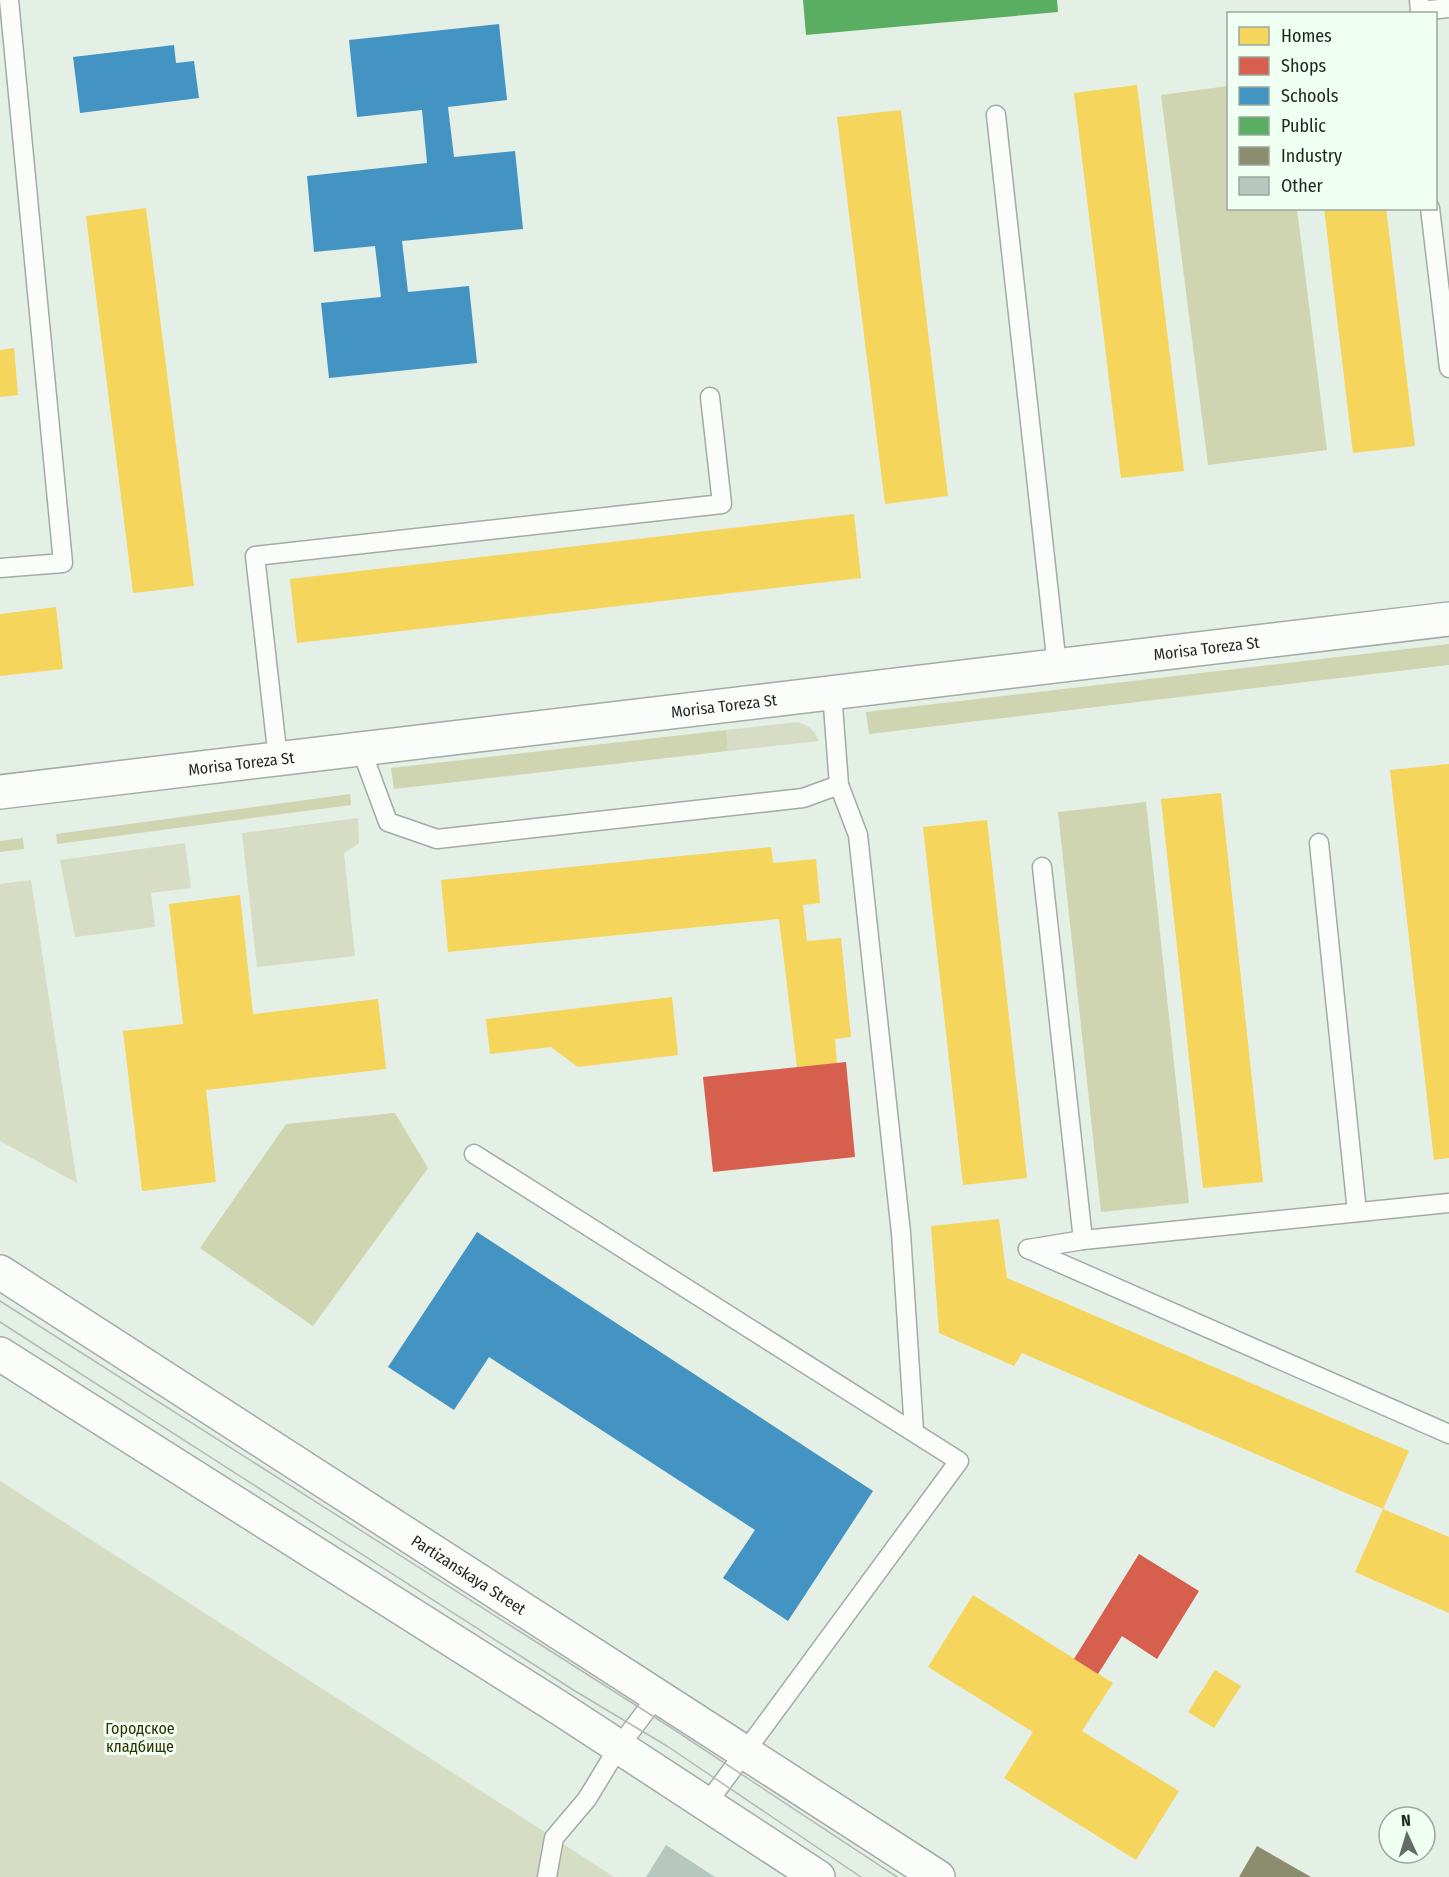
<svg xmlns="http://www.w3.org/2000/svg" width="1449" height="1877" font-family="'Fira Sans Condensed',sans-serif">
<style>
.green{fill:#d7dcc4}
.forest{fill:#d0d5b1}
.homes{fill:#f6d55c}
.shops{fill:#d6604d}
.schools{fill:#4393c3}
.public{fill:#5aae61}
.industry{fill:#8c8c6e}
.building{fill:#b5c7bf}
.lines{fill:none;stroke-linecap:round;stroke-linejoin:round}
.lane-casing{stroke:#a3aba5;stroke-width:21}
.secondary-casing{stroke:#a3aba5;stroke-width:36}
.lane{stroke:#fbfdfb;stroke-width:18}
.secondary{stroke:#fbfdfb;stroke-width:33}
.tram{stroke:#b6b9b7;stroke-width:1.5}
.labels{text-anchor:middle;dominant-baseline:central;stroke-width:6;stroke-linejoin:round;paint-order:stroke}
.street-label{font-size:16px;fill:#1e251f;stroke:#effff2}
.park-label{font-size:16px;fill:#313001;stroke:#effff2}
</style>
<rect width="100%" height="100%" fill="#e4efe6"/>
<!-- green -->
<g class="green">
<path d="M798,722C809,726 815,730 819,741L728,751L726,730Z"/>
<polygon points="358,818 359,843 344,853 355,956 257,967 242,833"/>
<polygon points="185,843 191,888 151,893 155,927 75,937 60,860"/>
<polygon points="31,880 77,1183 0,1141 0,884"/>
<polygon points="0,1481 554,1838 614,1877 0,1877"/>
</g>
<!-- forest -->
<g class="forest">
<polygon points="1228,86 1228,208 1297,209 1327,450 1208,465 1161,95"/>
<polygon points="1449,644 1449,665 869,734 866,712"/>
<polygon points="726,730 728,751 394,789 391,768"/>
<polygon points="350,794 351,805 57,844 56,834"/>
<polygon points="1146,802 1189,1203 1101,1212 1058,812"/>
<polygon points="23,838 24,849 0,852 0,841"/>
<polygon points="395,1113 428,1168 313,1326 200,1248 286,1124"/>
</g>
<!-- homes -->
<g class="homes">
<polygon points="1137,85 1184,471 1121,478 1074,93"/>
<polygon points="901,110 948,496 885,504 837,117"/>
<polygon points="146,208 194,586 133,593 86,216"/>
<polygon points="1324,208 1386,208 1415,446 1353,453"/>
<polygon points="14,348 18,395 0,397 0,350"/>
<polygon points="854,514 861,578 297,643 290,579"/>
<polygon points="56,607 63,669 0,676 0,614"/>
<polygon points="1449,764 1449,1158 1434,1160 1390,770"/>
<polygon points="1221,793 1263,1182 1203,1188 1161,799"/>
<polygon points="987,820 1027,1178 963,1185 923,827"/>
<polygon points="771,847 773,863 816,859 820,903 803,905 807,941 841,938 851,1037 835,1039 837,1064 797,1068 779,919 448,952 441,880"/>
<polygon points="240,895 253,1014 378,999 386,1069 206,1090 216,1182 142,1191 123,1031 183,1024 169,904"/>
<polygon points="672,997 678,1055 578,1067 551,1047 490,1054 486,1019"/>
<polygon points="999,1219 1007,1278 1409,1451 1383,1509 1022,1353 1014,1366 939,1333 931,1226"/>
<polygon points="1383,1509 1449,1537 1449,1613 1355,1572"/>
<polygon points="973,1595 1113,1683 1082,1731 1179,1791 1136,1860 1004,1778 1033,1732 928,1667"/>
<polygon points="1215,1670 1241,1686 1214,1728 1188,1712"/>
</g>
<!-- shops -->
<g class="shops">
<polygon points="846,1062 855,1157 713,1172 703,1077"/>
<polygon points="1139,1554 1199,1591 1157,1659 1122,1636 1098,1674 1074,1659"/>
</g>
<!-- schools -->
<g class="schools">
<polygon points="499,24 507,100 448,107 454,157 515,151 523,229 402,241 408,292 469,286 477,363 329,378 321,303 381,297 375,246 314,252 307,176 427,163 422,110 357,117 349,40"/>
<polygon points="174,45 176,63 194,61 199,98 80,113 73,57"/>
<polygon points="477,1232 873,1491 788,1621 723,1578 755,1530 489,1357 454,1410 388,1367"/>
</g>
<!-- public -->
<polygon class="public" points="803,0 1057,0 1058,12 806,35"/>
<!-- industry -->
<polygon class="industry" points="1257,1846 1311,1877 1239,1877"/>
<!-- building -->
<polygon class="building" points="666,1845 715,1877 646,1877"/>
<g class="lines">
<defs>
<g id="lane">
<polyline points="1419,0 1420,11 1449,8"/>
<polyline points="996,115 1057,666"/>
<polyline points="1430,208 1449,368"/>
<polyline points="0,568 63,563 9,0"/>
<polyline points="361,749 388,822 437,839 803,798 839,785 832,693"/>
<polyline points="278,759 255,556 722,504 710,397"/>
<polyline points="839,785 858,835 901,1233 914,1431"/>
<polyline points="1319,843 1357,1212"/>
<polyline points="1042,867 1083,1240"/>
<polyline points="474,1154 959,1461 706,1805"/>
<polyline points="1028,1249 1449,1434"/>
<polyline points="1028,1249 1083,1240 1449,1203"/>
<polyline points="547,1877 554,1838 587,1799 618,1748 658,1695"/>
</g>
<g id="secondary">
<path id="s1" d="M0,792L1449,619"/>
<path id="s2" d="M0,1272L938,1877"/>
<polyline points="0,1354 561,1709 818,1877"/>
</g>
</defs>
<!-- lane casing -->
<use href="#lane" class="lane-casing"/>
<!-- secondary casing -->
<use href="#secondary" class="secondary-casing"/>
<!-- lane -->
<use href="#lane" class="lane"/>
<!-- secondary -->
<use href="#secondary" class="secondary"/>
<!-- tram -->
<g class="tram">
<polyline points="0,1301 670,1727 897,1877"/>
<polyline points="0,1322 575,1691 667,1746 861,1877"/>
</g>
</g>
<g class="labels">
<!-- street labels -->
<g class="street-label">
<text stroke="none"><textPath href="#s1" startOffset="1215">Morisa Toreza St</textPath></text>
<text stroke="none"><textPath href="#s1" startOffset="729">Morisa Toreza St</textPath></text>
<text stroke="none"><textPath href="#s1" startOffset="243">Morisa Toreza St</textPath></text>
<text stroke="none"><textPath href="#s2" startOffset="558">Partizanskaya Street</textPath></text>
</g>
<!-- park labels -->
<g class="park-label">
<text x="140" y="1728">Городское<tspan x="140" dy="18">кладбище</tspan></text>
</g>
</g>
<!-- legend -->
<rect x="1227" y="12" width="210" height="198" fill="#effff2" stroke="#9ba89e" stroke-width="1.5"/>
<rect x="1239" y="27" width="30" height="18" fill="#f6d55c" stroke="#9ba89e" stroke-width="1.5"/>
<text x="1281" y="42" font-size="18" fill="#1e251f">Homes</text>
<rect x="1239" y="57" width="30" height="18" fill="#d6604d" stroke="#9ba89e" stroke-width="1.5"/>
<text x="1281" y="72" font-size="18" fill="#1e251f">Shops</text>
<rect x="1239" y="87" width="30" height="18" fill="#4393c3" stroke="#9ba89e" stroke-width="1.5"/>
<text x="1281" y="102" font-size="18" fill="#1e251f">Schools</text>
<rect x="1239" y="117" width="30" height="18" fill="#5aae61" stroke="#9ba89e" stroke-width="1.5"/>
<text x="1281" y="132" font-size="18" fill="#1e251f">Public</text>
<rect x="1239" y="147" width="30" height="18" fill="#8c8c6e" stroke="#9ba89e" stroke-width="1.5"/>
<text x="1281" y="162" font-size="18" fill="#1e251f">Industry</text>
<rect x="1239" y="177" width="30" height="18" fill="#b5c7bf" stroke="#9ba89e" stroke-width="1.5"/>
<text x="1281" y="192" font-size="18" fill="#1e251f">Other</text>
<!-- north arrow -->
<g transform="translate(1407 1835) rotate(356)"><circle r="28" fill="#effff2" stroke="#9ba89e" stroke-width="1.5"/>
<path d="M0-4.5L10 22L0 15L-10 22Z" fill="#636c65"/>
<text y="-9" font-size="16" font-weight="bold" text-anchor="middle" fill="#1e251f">N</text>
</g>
</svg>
